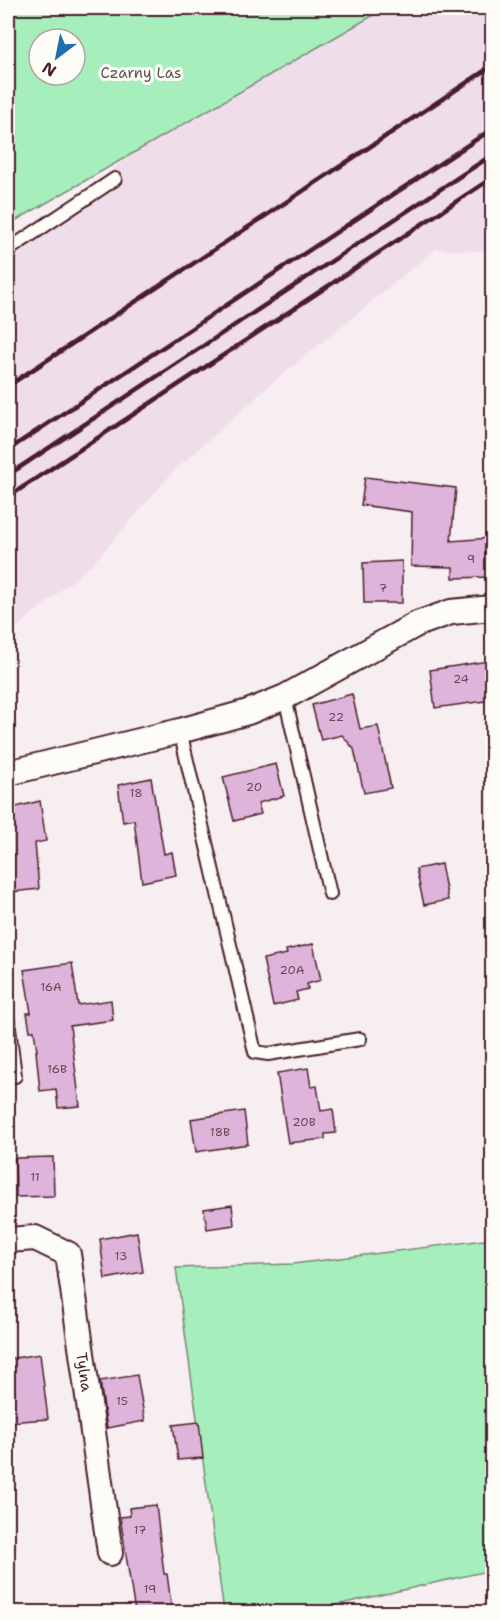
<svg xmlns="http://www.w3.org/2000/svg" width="500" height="1620" font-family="'Shantell Sans',sans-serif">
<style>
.built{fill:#f0ddea}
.green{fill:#a6efbd;stroke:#788774;stroke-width:1.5;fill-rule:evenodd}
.building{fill:#deb4da;stroke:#4a1f2b;stroke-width:1.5}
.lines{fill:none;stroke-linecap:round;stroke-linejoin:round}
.service-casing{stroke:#4a1f2b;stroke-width:16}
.minor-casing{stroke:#4a1f2b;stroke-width:28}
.service{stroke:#fdfcf7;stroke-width:12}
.minor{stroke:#fdfcf7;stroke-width:24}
.rail{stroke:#4a1f2b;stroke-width:4.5}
.labels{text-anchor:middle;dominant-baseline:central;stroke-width:6;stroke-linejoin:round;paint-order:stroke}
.number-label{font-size:12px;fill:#6f4457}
.park-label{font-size:15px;fill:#615350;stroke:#fdfcf7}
.street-label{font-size:15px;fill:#4a1f2b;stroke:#fdfcf7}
</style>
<rect width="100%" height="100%" fill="#f7eef1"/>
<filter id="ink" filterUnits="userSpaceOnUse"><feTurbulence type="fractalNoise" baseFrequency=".0167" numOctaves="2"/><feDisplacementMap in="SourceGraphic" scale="12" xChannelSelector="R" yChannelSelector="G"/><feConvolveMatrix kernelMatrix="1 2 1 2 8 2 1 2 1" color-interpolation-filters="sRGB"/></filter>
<g filter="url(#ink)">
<!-- built -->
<polygon class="built" points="381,8 492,8 492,245 481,251 436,249 271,384 172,473 93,563 8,635 8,261 128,156 298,58"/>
<!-- green -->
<g class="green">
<path d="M8,8H386L8,225ZM39,39H75V75H39Z"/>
<polygon points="492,1239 492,1570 305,1612 224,1612 176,1268 293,1264"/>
</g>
<!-- building -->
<g class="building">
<polygon points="365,477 456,488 451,541 490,538 491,577 453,578 453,567 411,566 412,512 361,505"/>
<polygon points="402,561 402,603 364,603 363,563"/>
<polygon points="488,661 492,700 435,708 430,670"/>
<polygon points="352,694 360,729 378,726 391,788 364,793 354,749 342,735 321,740 312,705"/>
<polygon points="276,764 284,796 258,803 261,814 234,821 223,777"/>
<polygon points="151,778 164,854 172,852 176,875 142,882 134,820 123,822 118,785"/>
<polygon points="40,801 46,841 35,843 39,889 12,892 8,860 8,809"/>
<polygon points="441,864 448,900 424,905 416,869"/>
<polygon points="313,944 321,980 307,984 308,989 296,992 298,1000 273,1006 263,959 287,954 286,950"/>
<polygon points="72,963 78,1005 111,1000 113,1020 70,1026 80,1106 58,1108 56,1089 40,1091 36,1051 37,1051 34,1031 30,1031 27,1013 31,1013 24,970"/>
<polygon points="308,1068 311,1087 317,1086 321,1111 333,1109 336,1133 325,1134 325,1139 288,1143 277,1073"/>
<polygon points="244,1111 248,1144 196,1152 191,1119"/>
<polygon points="53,1157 54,1196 16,1197 15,1158"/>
<polygon points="232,1205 234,1225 207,1229 204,1209"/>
<polygon points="137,1232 143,1272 105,1279 100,1239"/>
<polygon points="40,1354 48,1419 8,1422 8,1359"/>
<polygon points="137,1375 145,1421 107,1428 100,1381"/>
<polygon points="199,1422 203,1458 178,1460 173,1425"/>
<polygon points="156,1505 164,1574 167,1574 172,1612 135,1612 120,1517 130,1516 129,1508"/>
</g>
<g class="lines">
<defs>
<g id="service">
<polyline points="8,250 115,179"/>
<polyline points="285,697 330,894"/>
<polyline points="180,731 255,1052 268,1054 360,1039"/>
<polyline points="8,1020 15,1076"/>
</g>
<g id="minor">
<polyline points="8,773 180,731 248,712 285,697 417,624 451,612 492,608"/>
<polyline points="8,1240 35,1238 68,1254 110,1553"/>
</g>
</defs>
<!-- service casing -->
<use href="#service" class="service-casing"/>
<!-- minor casing -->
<use href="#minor" class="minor-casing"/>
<!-- service -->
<use href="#service" class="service"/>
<!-- minor -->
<use href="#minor" class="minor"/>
<!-- rail -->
<g class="rail">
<polyline points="8,386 492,66"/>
<polyline points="8,450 492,129"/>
<polyline points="8,475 492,155"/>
<polyline points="8,497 492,178"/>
</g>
</g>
</g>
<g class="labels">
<!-- number labels -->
<g class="number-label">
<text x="471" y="559">9</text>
<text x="383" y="588">7</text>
<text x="461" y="679">24</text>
<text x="336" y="717">22</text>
<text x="254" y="787">20</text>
<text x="136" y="793">18</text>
<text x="292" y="970">20A</text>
<text x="51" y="987">16A</text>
<text x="57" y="1069">16B</text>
<text x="304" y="1122">20B</text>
<text x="220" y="1132">18B</text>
<text x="35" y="1177">11</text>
<text x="121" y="1256">13</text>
<text x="122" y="1401">15</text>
<text x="140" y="1530">17</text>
<text x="150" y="1589">19</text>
</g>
<!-- park labels -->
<g class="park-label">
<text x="141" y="73">Czarny Las</text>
</g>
<!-- street labels -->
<g class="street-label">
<text transform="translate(84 1372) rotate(82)">Tylna</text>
</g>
</g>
<!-- margin -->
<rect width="500" height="1620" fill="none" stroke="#fdfcf7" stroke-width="30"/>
<rect x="15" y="15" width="470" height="1590" fill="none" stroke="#4a1f2b" stroke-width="2" filter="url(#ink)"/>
<!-- north arrow -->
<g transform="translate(57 57) rotate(212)"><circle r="28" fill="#fdfcf7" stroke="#b5a4a5" stroke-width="1.5"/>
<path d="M0-4.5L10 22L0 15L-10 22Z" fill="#1f6fb2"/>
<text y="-9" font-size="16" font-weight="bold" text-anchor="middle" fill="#4a1f2b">N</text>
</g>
</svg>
